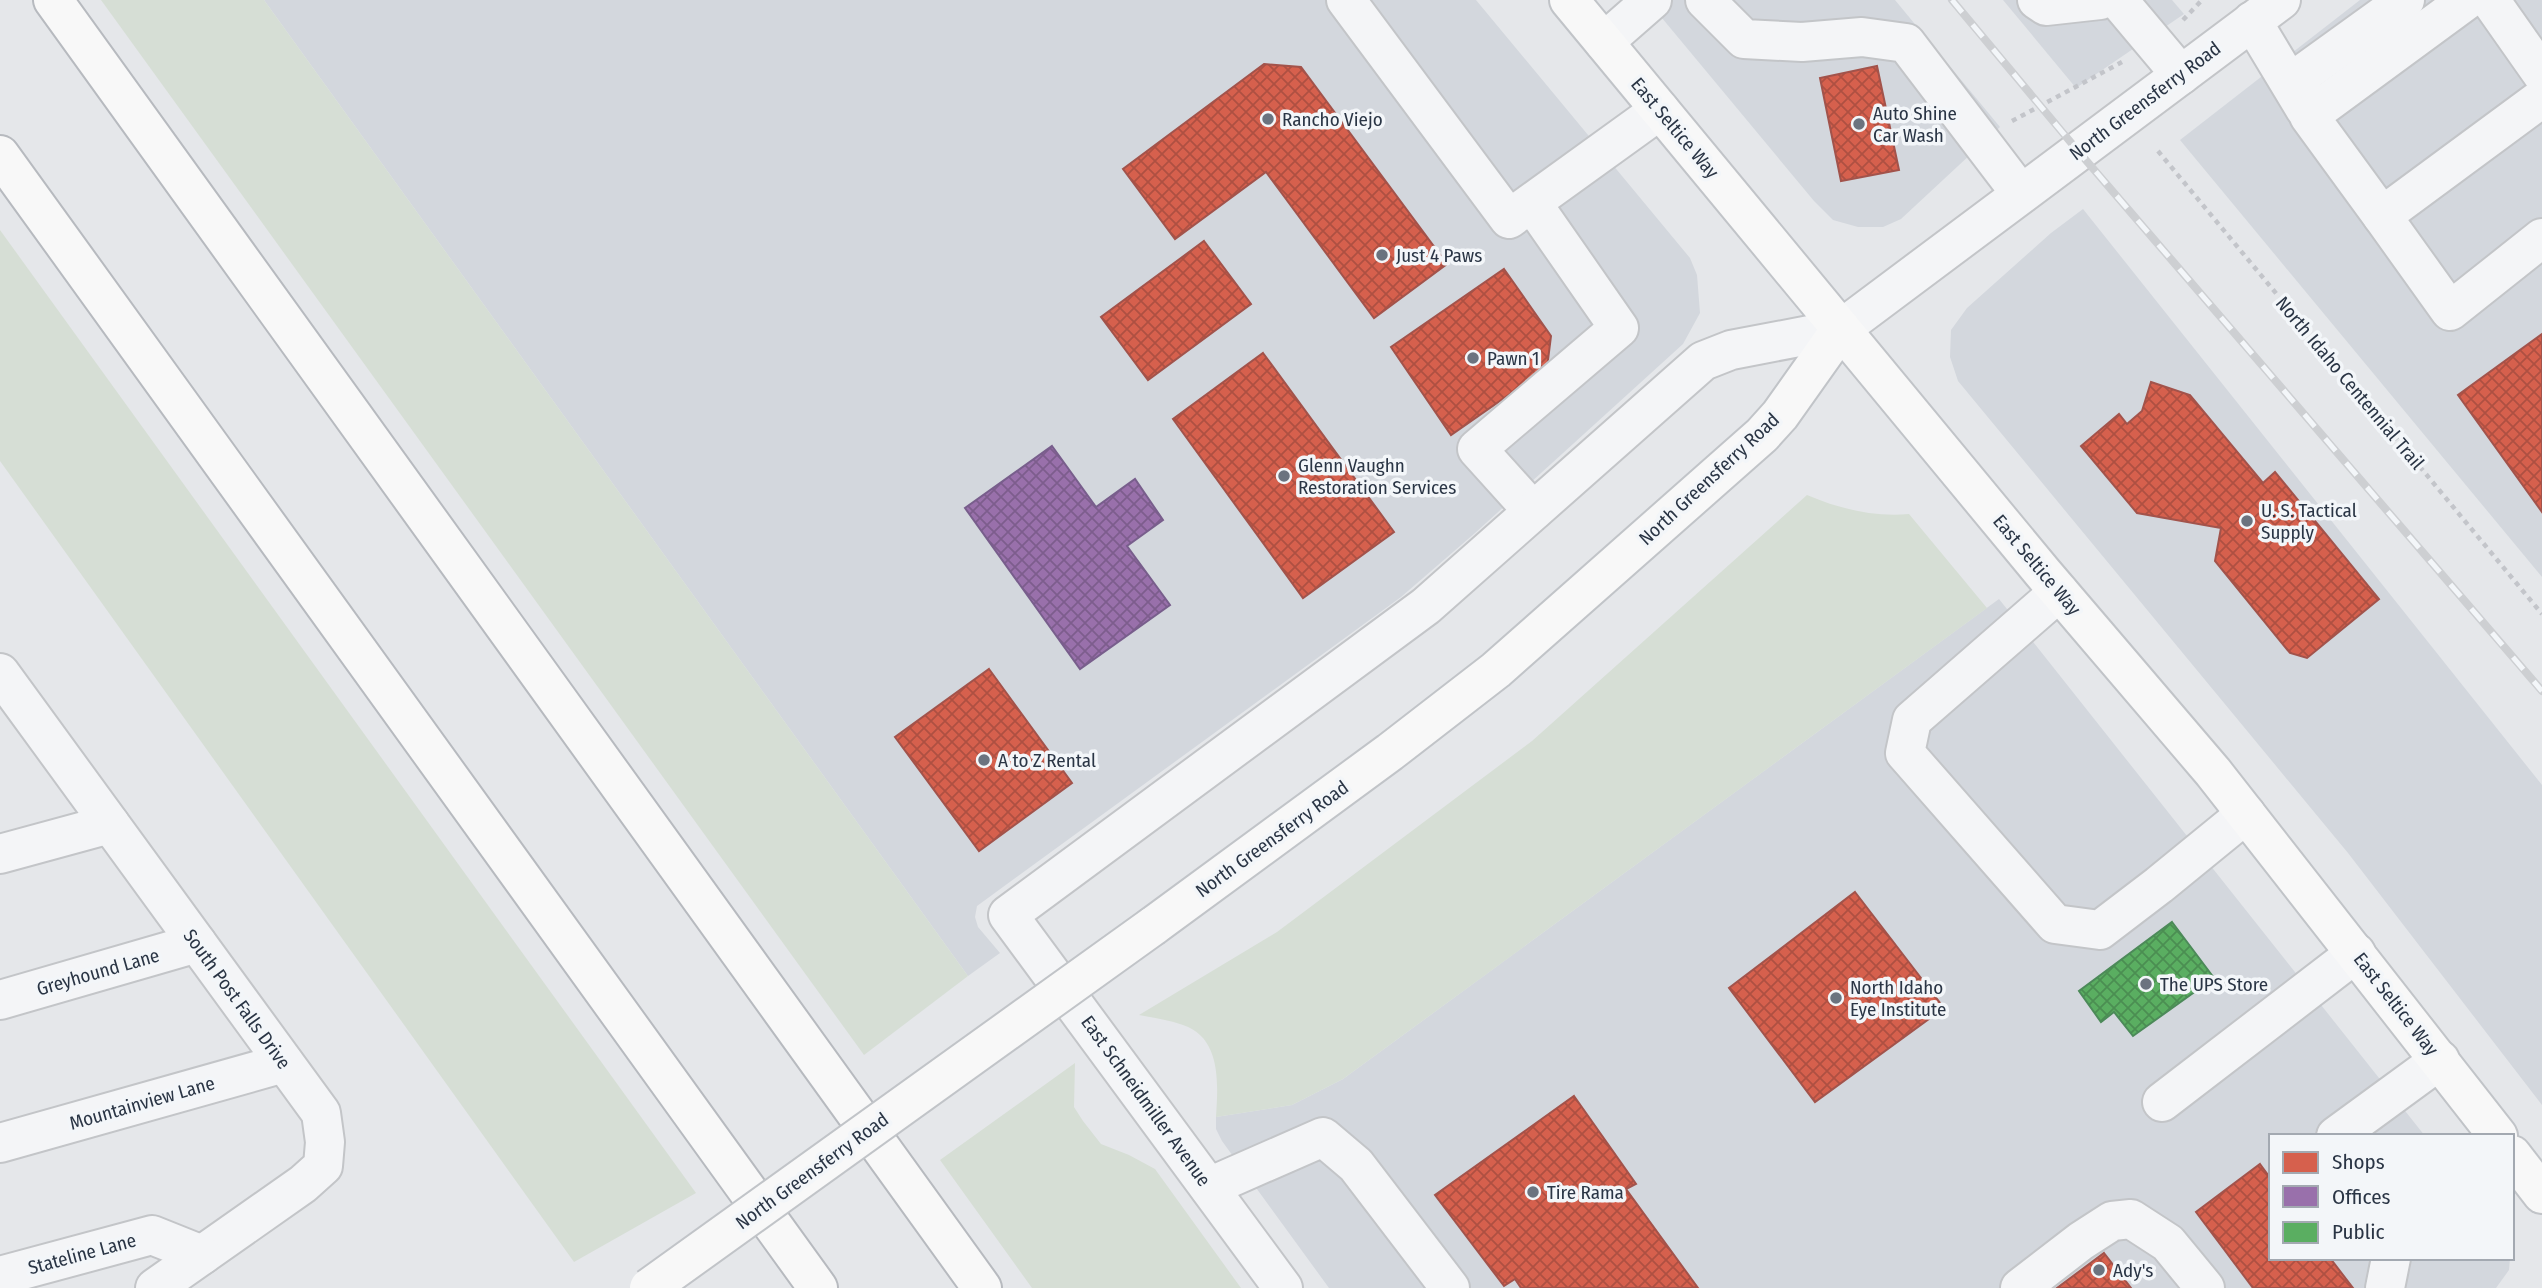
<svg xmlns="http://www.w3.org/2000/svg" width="2542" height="1288" viewBox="0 0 2542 1288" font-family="'Fira Sans Condensed',sans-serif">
<defs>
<pattern id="shops-cross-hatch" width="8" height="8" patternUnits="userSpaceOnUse" patternTransform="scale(1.75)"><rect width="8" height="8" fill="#d6604d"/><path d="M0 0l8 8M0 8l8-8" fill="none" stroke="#ae5042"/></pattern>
<pattern id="offices-cross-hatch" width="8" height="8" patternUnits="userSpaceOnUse" patternTransform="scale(1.75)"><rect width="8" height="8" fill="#9970ab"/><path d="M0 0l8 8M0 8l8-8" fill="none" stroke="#7d5d8d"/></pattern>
<pattern id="public-cross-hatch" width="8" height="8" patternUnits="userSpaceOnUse" patternTransform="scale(1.75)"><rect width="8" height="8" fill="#5aae61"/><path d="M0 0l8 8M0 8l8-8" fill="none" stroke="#4b8e52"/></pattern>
</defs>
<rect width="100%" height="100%" fill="#e5e7ea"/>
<g fill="#d3d7dd">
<polygon points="264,0 1476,0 1690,258 1697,275 1700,313 1683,344 1475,533 1401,597 977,906 975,917 978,927 1000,953 968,976"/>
<polygon points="1647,0 1895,0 2000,127 1901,219 1883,227 1858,227 1833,220 1814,201"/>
<polygon points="2003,0 2172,0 2184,14 2076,88"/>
<polygon points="2360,0 2542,0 2542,577 2180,140"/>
<polygon points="2083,209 2542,785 2542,1105 2348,853 1958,381 1950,357 1951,330 1967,308 2051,233"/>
<polygon points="1999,599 2425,1136 2271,1136 2271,1258 2510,1258 2509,1270 2496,1288 1329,1288 1222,1141 1216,1129 1216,1117 1292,1105 1343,1079"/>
</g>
<g fill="#d6ded5">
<polygon points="101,0 264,0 968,976 864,1055"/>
<polygon points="0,230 696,1193 574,1262 0,461"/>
<path d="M1807,495C1840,509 1873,517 1909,514L1987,608L1343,1079L1292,1105L1216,1117C1218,1085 1222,1038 1183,1025C1169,1020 1154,1018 1139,1015L1277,932L1532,741Z"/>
<polygon points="1075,1063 1074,1107 1083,1121 1101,1144 1129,1155 1155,1169 1241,1288 1032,1288 940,1160"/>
</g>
<g fill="url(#shops-cross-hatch)" stroke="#a2534b" stroke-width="2">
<polygon points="1264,64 1301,67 1447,264 1374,318 1266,172 1175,239 1123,169"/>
<polygon points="1877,66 1899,170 1841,181 1820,78"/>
<polygon points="1204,241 1251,304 1148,380 1101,317"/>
<polygon points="1504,269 1551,336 1547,368 1451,435 1391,347"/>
<polygon points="2542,334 2542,512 2458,395"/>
<polygon points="1263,353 1394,532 1303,598 1173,419"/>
<polygon points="2151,382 2190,395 2263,483 2275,472 2379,599 2307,658 2290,653 2215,561 2221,528 2137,513 2081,446 2119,414 2127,424 2142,411"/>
<polygon points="989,669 1072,783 979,851 895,737"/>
<polygon points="1855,892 1944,1008 1815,1102 1729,988"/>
<polygon points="1574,1096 1636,1184 1626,1189 1698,1288 1521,1288 1515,1279 1504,1286 1435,1195"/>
<polygon points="2260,1164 2271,1179 2271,1258 2330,1258 2353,1288 2253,1288 2196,1212"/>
<polygon points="2104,1253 2131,1288 2057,1288"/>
</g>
<polygon fill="url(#offices-cross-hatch)" stroke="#785e8c" stroke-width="2" points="1052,446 1096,507 1135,479 1163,520 1127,546 1170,605 1080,669 965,508"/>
<polygon fill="url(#public-cross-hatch)" stroke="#4c8a59" stroke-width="2" points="2172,922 2214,978 2133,1036 2114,1012 2101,1022 2079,991"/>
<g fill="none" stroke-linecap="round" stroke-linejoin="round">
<defs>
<g id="minor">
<polyline points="1346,0 1509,219 1660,110"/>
<polyline points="1705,0 1744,39 1802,42 1862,37 1906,43 2021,194"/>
<polyline points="2037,0 2046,6 2100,0"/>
<polyline points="2118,0 2181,75"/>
<polyline points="2490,0 2542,74"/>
<polyline points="2252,21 2305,109"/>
<polyline points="1604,42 1652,0"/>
<polyline points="2296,92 2304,73 2405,0"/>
<polyline points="2542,98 2382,216 2450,311 2542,238"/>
<polyline points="1532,203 1619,328 1477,449 1533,511"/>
<polyline points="2382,216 2309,116 2467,0"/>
<polyline points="2059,592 1912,720 1905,753 2055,924 2100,930 2159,885 2246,814"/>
<polyline points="0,673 321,1113 325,1142 323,1166 303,1184 155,1288"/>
<polyline points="0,854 110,824"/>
<polyline points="0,1000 197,943"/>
<polyline points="2162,1102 2356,953"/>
<polyline points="2336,1136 2440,1060"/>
<polyline points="0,1143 284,1063"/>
<polyline points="1209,1187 1323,1137 1356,1165 1450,1288"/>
<polyline points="0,1276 152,1235 202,1255"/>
<polyline points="1283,1288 1008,915 1426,606 1703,361 1731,350 1841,329 2281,0"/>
<polyline points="2020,1288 2081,1241 2112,1221 2131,1219 2168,1243 2205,1288"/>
<polyline points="2385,1288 2391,1258"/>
</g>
<g id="major">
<polyline points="1569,0 2043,573 2213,772 2498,1136"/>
<polyline points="1153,926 1390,752 1496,670 1762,435 1780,415 1841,329"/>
<polyline points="2512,1155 2542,1194"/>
</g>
<g id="highway">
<polyline points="53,0 982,1288"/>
<polyline points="0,155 818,1288"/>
</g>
</defs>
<use href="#minor" stroke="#c3c5c8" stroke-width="42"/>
<use href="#major" stroke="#c1c4c8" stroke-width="42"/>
<use href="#highway" stroke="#b7babf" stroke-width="42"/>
<g stroke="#c3c5ca" stroke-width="4.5" stroke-dasharray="5 5" stroke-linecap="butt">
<polyline points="2183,20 2202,0"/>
<polyline points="2012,121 2122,62"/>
<polyline points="2158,151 2542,614"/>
</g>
<use href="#minor" stroke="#f4f5f7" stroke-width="38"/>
<use href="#major" stroke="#f8f8f8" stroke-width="38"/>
<use href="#highway" stroke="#f8f8f8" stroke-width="38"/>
<defs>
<polyline id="rail" points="1952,0 2078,151 2542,691"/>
</defs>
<use href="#rail" stroke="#cdcfd2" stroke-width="8"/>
<use href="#rail" stroke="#f3f6f9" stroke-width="5" stroke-dasharray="16" stroke-linecap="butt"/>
<defs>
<polyline id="major-bridge" points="649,1288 1153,926"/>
</defs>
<use href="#major-bridge" stroke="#c1c4c8" stroke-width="42" stroke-linecap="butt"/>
<use href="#major-bridge" stroke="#f8f8f8" stroke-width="38"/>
</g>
<g fill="#6b737f" stroke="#f3f6f9" stroke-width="2.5">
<circle cx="1268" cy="119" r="7"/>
<circle cx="1859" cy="124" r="7"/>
<circle cx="1382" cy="255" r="7"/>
<circle cx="1473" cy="358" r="7"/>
<circle cx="1284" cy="476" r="7"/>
<circle cx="2247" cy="521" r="7"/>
<circle cx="984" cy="760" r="7"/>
<circle cx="2146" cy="984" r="7"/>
<circle cx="1836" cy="998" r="7"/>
<circle cx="1533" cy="1192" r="7"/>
<circle cx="2099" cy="1270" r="7"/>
</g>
<g text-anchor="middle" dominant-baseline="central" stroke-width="7" stroke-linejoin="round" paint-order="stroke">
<g font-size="19" fill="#2a3545" stroke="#f3f6f9">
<text transform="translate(2145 101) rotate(-37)">North Greensferry Road</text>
<text transform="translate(1675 128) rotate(50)">East Seltice Way</text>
<text transform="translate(2350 383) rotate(50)">North Idaho Centennial Trail</text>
<text transform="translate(1709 479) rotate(-43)">North Greensferry Road</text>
<text transform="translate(2037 565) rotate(50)">East Seltice Way</text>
<text transform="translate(1272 839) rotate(-36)">North Greensferry Road</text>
<text transform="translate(98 972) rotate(-16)">Greyhound Lane</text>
<text transform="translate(237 999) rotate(54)">South Post Falls Drive</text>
<text transform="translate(2396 1004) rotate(52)">East Seltice Way</text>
<text transform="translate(1146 1101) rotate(54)">East Schneidmiller Avenue</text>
<text transform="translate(142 1103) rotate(-16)">Mountainview Lane</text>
<text transform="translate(812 1171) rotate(-36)">North Greensferry Road</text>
<text transform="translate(82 1254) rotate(-15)">Stateline Lane</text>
</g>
<g font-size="19" fill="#2a3545" stroke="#f3f6f9" text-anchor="start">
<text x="1873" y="113">Auto Shine<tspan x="1873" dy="22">Car Wash</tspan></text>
<text x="1282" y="119">Rancho Viejo</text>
<text x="1396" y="255">Just 4 Paws</text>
<text x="1487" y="358">Pawn 1</text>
<text x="1298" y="465">Glenn Vaughn<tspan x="1298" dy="22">Restoration Services</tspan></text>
<text x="2261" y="510">U. S. Tactical<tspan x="2261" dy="22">Supply</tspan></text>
<text x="998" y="760">A to Z Rental</text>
<text x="2160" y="984">The UPS Store</text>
<text x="1850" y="987">North Idaho<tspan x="1850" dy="22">Eye Institute</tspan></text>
<text x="1547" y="1192">Tire Rama</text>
<text x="2113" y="1270">Ady's</text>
</g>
</g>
<rect x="2269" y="1134" width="245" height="126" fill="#f3f6f9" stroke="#a3a9b1" stroke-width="2"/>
<rect x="2283" y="1152" width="35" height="21" fill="#d6604d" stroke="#a3a9b1" stroke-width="2"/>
<text x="2332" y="1169" font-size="21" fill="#2a3545">Shops</text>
<rect x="2283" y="1186" width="35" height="21" fill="#9970ab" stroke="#a3a9b1" stroke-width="2"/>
<text x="2332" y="1204" font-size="21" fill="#2a3545">Offices</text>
<rect x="2283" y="1222" width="35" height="21" fill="#5aae61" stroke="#a3a9b1" stroke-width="2"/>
<text x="2332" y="1239" font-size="21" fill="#2a3545">Public</text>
</svg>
